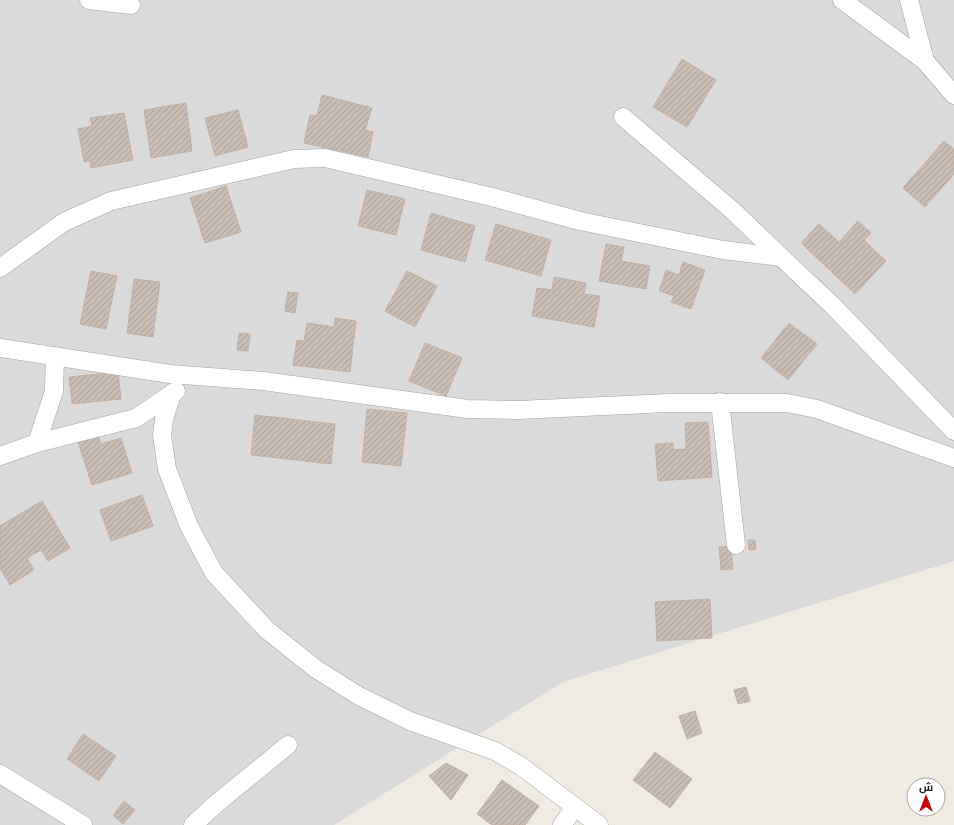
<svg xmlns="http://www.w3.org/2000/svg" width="954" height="825" viewBox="0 0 954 825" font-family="'Open Sans',Cairo,sans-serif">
<defs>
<pattern id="building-hatch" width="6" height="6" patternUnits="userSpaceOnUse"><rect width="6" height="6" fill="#c7bdb5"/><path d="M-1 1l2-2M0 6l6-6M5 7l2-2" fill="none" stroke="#aaa29b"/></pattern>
</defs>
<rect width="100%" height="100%" fill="#efebe2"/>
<polygon fill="#dbdada" points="0,0 954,0 954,561 563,682 334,825 0,825"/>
<g fill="url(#building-hatch)" stroke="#c2b1a3">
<polygon points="682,59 716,80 687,127 653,107"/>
<polygon points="322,95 372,108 365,130 373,132 368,157 304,143 310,115 317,116"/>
<polygon points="186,103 192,151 151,158 144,110"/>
<polygon points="238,110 248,147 215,156 205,118"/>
<polygon points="124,113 133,160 91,168 90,161 84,162 78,129 92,126 90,118"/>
<polygon points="944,141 954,149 954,174 925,207 903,188"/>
<polygon points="226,186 241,232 205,243 190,198"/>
<polygon points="367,190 405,199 396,235 358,226"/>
<polygon points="431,213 475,226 465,262 421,250"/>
<polygon points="858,221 871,233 864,240 886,261 855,294 801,243 819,224 839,242"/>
<polygon points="496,224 551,240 541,276 485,260"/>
<polygon points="606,244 624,247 621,261 650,266 646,289 599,281"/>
<polygon points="683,262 705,270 691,309 671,302 674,296 659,291 666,270 679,275"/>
<polygon points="91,271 117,276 106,329 80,324"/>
<polygon points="407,271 437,286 415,327 385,311"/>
<polygon points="554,277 586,283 584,294 600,296 594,327 532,316 537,288 552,290"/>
<polygon points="134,279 160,282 153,337 127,333"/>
<polygon points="288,292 298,293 295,313 285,311"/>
<polygon points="335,318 356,321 350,372 293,365 297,340 304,341 307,323 334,327"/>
<polygon points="789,323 817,344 788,380 761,358"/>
<polygon points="239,333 250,334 248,351 237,350"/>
<polygon points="425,343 462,358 446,396 409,381"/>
<polygon points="118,372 121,399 72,404 69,377"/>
<polygon points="367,409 407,413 401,466 362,462"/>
<polygon points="255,415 335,424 331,464 251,455"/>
<polygon points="708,422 712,477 658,481 655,444 673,443 673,450 686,449 685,423"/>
<polygon points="98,436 101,444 121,438 132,473 92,485 78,442"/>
<polygon points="142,495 153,526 111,541 100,510"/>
<polygon points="42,501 70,548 48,561 41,550 27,558 34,570 10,585 0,568 0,526"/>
<polygon points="748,540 755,540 756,549 749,550"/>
<polygon points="731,546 733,569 721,570 719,547"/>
<polygon points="710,599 712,638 657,641 655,602"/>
<polygon points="746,687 750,701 738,704 734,690"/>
<polygon points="695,711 702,733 687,739 679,716"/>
<polygon points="83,734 116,756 99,781 67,759"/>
<polygon points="655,752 692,779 670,808 633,780"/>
<polygon points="446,763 468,775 451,800 429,776"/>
<polygon points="502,780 539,806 525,825 492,825 477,814"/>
<polygon points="124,801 135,810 123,824 113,815"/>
</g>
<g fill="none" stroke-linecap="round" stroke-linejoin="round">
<defs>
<g id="minor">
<polyline points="89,0 131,5"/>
<polyline points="842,0 925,61 954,95"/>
<polyline points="909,0 925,61"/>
<polyline points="623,117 732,210 781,257"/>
<polyline points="0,268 64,222 111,201 294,159 325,158 492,197 580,221 723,250 781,257 832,305 954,431"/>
<polyline points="0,348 170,374 263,381 468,409 519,410 668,403 787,403 817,409 954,458"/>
<polyline points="172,393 164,419 162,435 167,469 189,526 214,573 267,630 316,669 359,696 410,721 495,751 521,766 599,825"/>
<polyline points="720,402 736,545"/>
<polyline points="37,443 54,391 55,356"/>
<polyline points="0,456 37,443 136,418 176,391"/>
<polyline points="0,774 83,825"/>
<polyline points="193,825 217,803 288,745"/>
<polyline points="562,825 575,807"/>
</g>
</defs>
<use href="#minor" stroke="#a4a4a4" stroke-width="19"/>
<use href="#minor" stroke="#fff" stroke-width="18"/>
</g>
<g transform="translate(926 797)"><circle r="19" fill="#ffffff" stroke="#a5a5a5"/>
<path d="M0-3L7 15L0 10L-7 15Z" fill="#ca0300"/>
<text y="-6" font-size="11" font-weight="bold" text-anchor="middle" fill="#1d1d1d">ش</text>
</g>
</svg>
